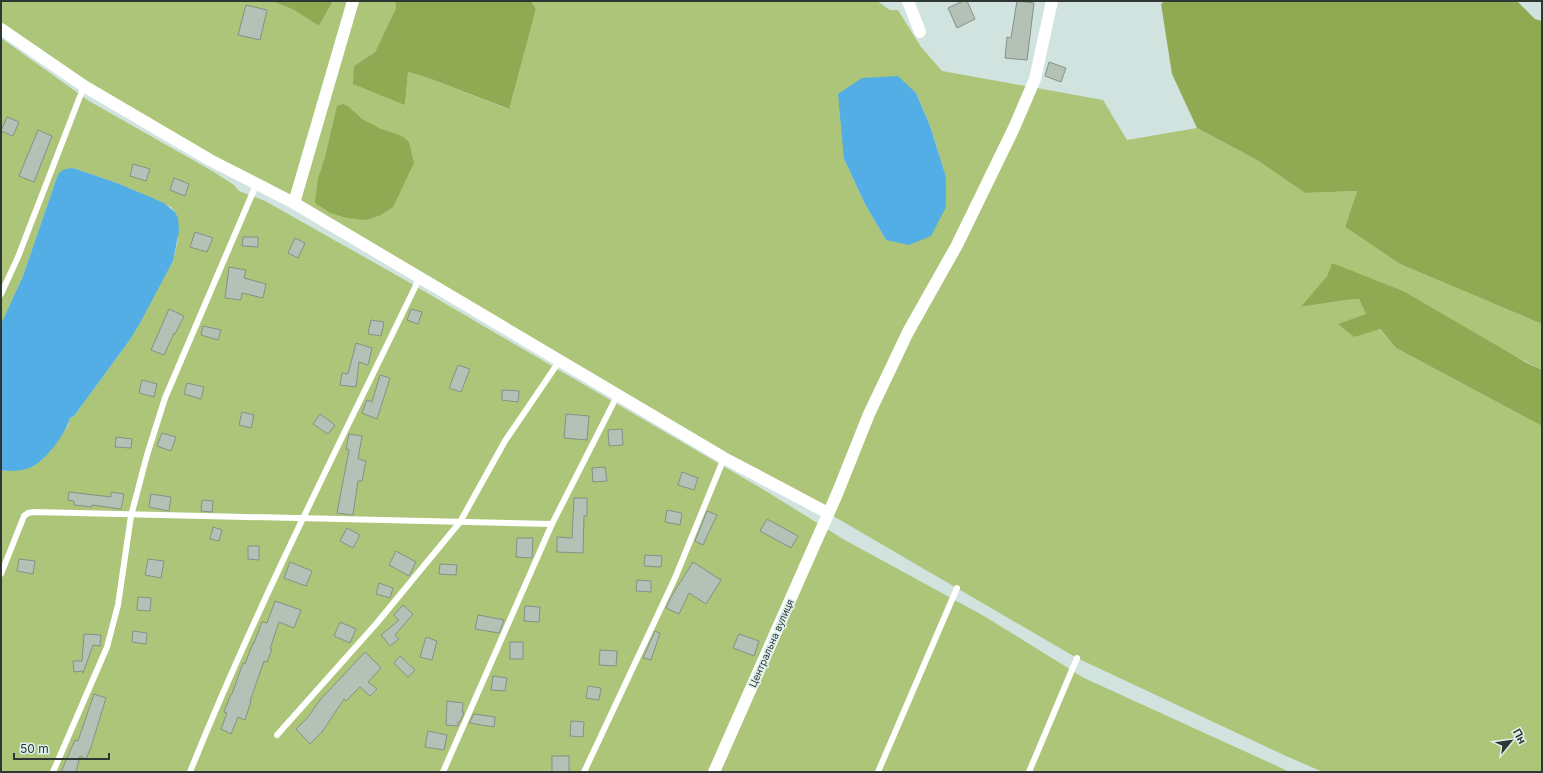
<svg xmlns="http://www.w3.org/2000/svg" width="1543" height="773" viewBox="0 0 1543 773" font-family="Inter,sans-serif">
<rect width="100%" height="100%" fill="#d0e3df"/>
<g fill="#acc578" fill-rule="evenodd">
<path d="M1,1H272L294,10L319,26L333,1H395L396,8L375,52L354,66L405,105L408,72L431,79L508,109L536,9L531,1H877L890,10H898L921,47L942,71L1103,100L1127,140L1197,128L1257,160L1305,193L1357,191L1345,227L1400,264L1542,324V370L1332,263L1327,276L1302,307L1346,300L1359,299L1366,314L1396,348L1542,426V772H1323L1286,756L1077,658L828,513L256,185L1,29ZM916,93L930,126L946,177V207L886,240L865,204L844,159Z"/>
<polygon points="1,38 89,101 214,172 234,185 239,191 265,201 405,280 769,493 843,539 984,616 1084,678 1290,772 1,772 1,470 10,471 44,458 68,426 70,418 74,416 129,341 173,261 178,240 178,223 175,212 171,207 117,183 73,168 57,177 23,276 1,324"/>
</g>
<g fill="#90aa54">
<polygon points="272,1 333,1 319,26 294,10"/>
<polygon points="395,1 531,1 536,9 509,109 431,79 408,72 405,105 353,84 354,66 375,52 396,8"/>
<polygon points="1165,1 1517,1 1535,19 1542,21 1542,324 1400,264 1345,227 1357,191 1305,193 1257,160 1197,128 1172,74 1161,4"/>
<polygon points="343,104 348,106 362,119 381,129 402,136 409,142 414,163 393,207 381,215 366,220 347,218 330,213 315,203 318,179 325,157 337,106"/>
<polygon points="1332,263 1403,291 1527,363 1542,370 1542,426 1396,348 1380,329 1354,337 1338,324 1366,314 1359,299 1346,300 1301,307 1327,276"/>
</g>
<g fill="#52aee4">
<polygon points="898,76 916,93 930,126 946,177 946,207 931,236 909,245 886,240 865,204 844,159 838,94 862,78"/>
<path d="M73,168L117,183L164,203L175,212L178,218L179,231L173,261L140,323L129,341L74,416L70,418C66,433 48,457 35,465C25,471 12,472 1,470V324L23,276L57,177C61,169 65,169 73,168Z"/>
</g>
<g fill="#b4c1b6" stroke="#849187">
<polygon points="963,1 967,1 975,19 957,28 948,8"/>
<polygon points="1017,1 1034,3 1027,60 1005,58 1007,37 1011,38"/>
<polygon points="246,5 267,10 260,40 238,35"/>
<polygon points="1049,62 1066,68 1061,82 1045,76"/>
<polygon points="7,117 19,122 13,136 1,131"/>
<polygon points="38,130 52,136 34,182 19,176"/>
<polygon points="133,164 150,169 146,181 130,176"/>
<polygon points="174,178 189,184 185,196 170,190"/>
<polygon points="195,232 213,238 207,252 190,247"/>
<polygon points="243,237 258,237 258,247 242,246"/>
<polygon points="295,238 305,243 298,258 288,253"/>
<polygon points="229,267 246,270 244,278 266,284 263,298 242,293 241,300 225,298"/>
<polygon points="169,309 184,316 175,334 174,333 164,355 151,350"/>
<polygon points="411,309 422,312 418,324 407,320"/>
<polygon points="371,320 384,322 381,336 368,334"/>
<polygon points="203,326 221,330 218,340 201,335"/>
<polygon points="356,343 372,348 368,365 359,362 356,387 340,385 342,373 348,374"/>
<polygon points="458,365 470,369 461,392 449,388"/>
<polygon points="380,375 390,378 377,419 362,413 367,400 372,402"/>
<polygon points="142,380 157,384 154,397 139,393"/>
<polygon points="187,383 204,387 201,399 184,394"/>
<polygon points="502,390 519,391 518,402 502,400"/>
<polygon points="242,412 254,415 251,428 239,425"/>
<polygon points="320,414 335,425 328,434 313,424"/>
<polygon points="566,414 589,416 587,440 564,438"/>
<polygon points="622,429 623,445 609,446 608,430"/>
<polygon points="162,433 176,437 171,451 157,446"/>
<polygon points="349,434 362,436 358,459 366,461 362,481 358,481 353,515 337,513 349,450 346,449"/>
<polygon points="116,437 132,439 131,448 115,447"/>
<polygon points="605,467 607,481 593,482 592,468"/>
<polygon points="682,472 698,478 694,490 678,485"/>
<polygon points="69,492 111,497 111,492 124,494 121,509 92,505 92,507 74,505 74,501 68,500"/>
<polygon points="151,494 171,497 169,511 149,507"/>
<polygon points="574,498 587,498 587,516 584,516 583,553 557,552 557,537 572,538"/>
<polygon points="202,500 213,501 212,512 201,511"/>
<polygon points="667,510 682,513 680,525 665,522"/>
<polygon points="707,511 717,515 703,545 695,541"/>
<polygon points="767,519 798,536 791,548 760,531"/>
<polygon points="213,527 222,530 219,541 210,539"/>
<polygon points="347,528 360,535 353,548 340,541"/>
<polygon points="517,538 533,538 532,558 516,557"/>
<polygon points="248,546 259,546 259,560 248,559"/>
<polygon points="396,551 416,562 409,576 389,565"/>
<polygon points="645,555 662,556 661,567 644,566"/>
<polygon points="19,559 35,561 33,574 17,571"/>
<polygon points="148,559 164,561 161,578 145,575"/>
<polygon points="290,562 312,571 306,586 284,578"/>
<polygon points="693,562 721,580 706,604 689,593 679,614 666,608 671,597"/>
<polygon points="440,564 457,565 456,575 439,574"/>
<polygon points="637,580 651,581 651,592 636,591"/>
<polygon points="379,583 393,588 390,598 376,594"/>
<polygon points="138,597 151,598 150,611 137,610"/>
<polygon points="275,601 301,610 294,628 279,622 270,649 272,649 267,662 264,661 250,701 251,701 245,720 238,717 231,734 221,729 227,713 224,712 231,694 232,694 243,663 245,664 253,643 254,643 262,622 267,623"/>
<polygon points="403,605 413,614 395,635 399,639 390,646 381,635 399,620 394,615"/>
<polygon points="525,606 540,607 539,622 524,621"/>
<polygon points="478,615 504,620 499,633 475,629"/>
<polygon points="340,622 356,629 350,643 334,636"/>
<polygon points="133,631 147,633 146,644 132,642"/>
<polygon points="655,631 660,633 651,660 643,658"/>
<polygon points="84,634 101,635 100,646 93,645 83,673 82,671 74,672 73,661 82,661"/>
<polygon points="739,634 759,641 754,656 733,648"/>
<polygon points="426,637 437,641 432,660 420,657"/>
<rect x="510" y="642" width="13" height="17"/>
<polygon points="600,650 617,651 616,666 599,665"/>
<polygon points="365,652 381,668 368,682 377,689 370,696 360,687 346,701 344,699 322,732 310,744 296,729 308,717 320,700"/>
<polygon points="400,656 415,670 408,677 394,663"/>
<polygon points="493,676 507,678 505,691 491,690"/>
<polygon points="588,686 601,688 599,700 586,698"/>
<polygon points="94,694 106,698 91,747 86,759 80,756 76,772 61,772 75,740 78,741"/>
<polygon points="447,701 463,703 462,712 464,712 460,722 458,722 458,726 446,725"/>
<polygon points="474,714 495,717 494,727 469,723"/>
<polygon points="571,721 584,722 583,737 570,736"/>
<polygon points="428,731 447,735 444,750 425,747"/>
<rect x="552" y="756" width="17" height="16"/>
</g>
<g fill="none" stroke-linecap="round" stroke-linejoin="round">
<g stroke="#fff" stroke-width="6">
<polyline points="1,294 18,257 84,86"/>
<polyline points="1,574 24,516 28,513 34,512 552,524"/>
<polyline points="277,735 376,624 460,522 505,441 560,360"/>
<polyline points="53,772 107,647 118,605 131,516 147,455 165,398 256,185"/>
<path d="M190,772C258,603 341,441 420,277"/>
<polyline points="443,772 552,524 618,394"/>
<polyline points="584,772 675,578 724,458"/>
<polyline points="878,772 957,588"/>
<polyline points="1029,772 1077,658"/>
</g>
<g stroke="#fff" stroke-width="12">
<polyline points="908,1 920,32"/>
<polyline points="1,29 84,86 210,160 294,203 724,458 828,513"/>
<polyline points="294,203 353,1"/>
<polyline points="714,772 837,494 869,414 908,332 957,245 1014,128 1035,79 1052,1"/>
</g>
</g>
<g text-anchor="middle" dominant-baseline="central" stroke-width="3.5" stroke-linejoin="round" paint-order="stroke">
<g font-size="10" fill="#2f3735" stroke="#ddf0ec">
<text transform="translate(771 643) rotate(-66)">Центральна вулиця</text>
</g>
</g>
<rect width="1543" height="773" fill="none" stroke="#2f3735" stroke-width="4"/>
<g transform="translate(1511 741) rotate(61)" stroke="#ddf0ec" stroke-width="3" paint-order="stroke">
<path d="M0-3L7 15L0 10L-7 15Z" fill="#2f3735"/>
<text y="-6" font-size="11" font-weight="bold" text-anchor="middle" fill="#2f3735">Пн</text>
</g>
<path d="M14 753v6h95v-6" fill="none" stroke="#2f3735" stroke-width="2"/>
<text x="20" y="753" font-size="12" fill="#2f3735" stroke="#ddf0ec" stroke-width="3" paint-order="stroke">50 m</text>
</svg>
